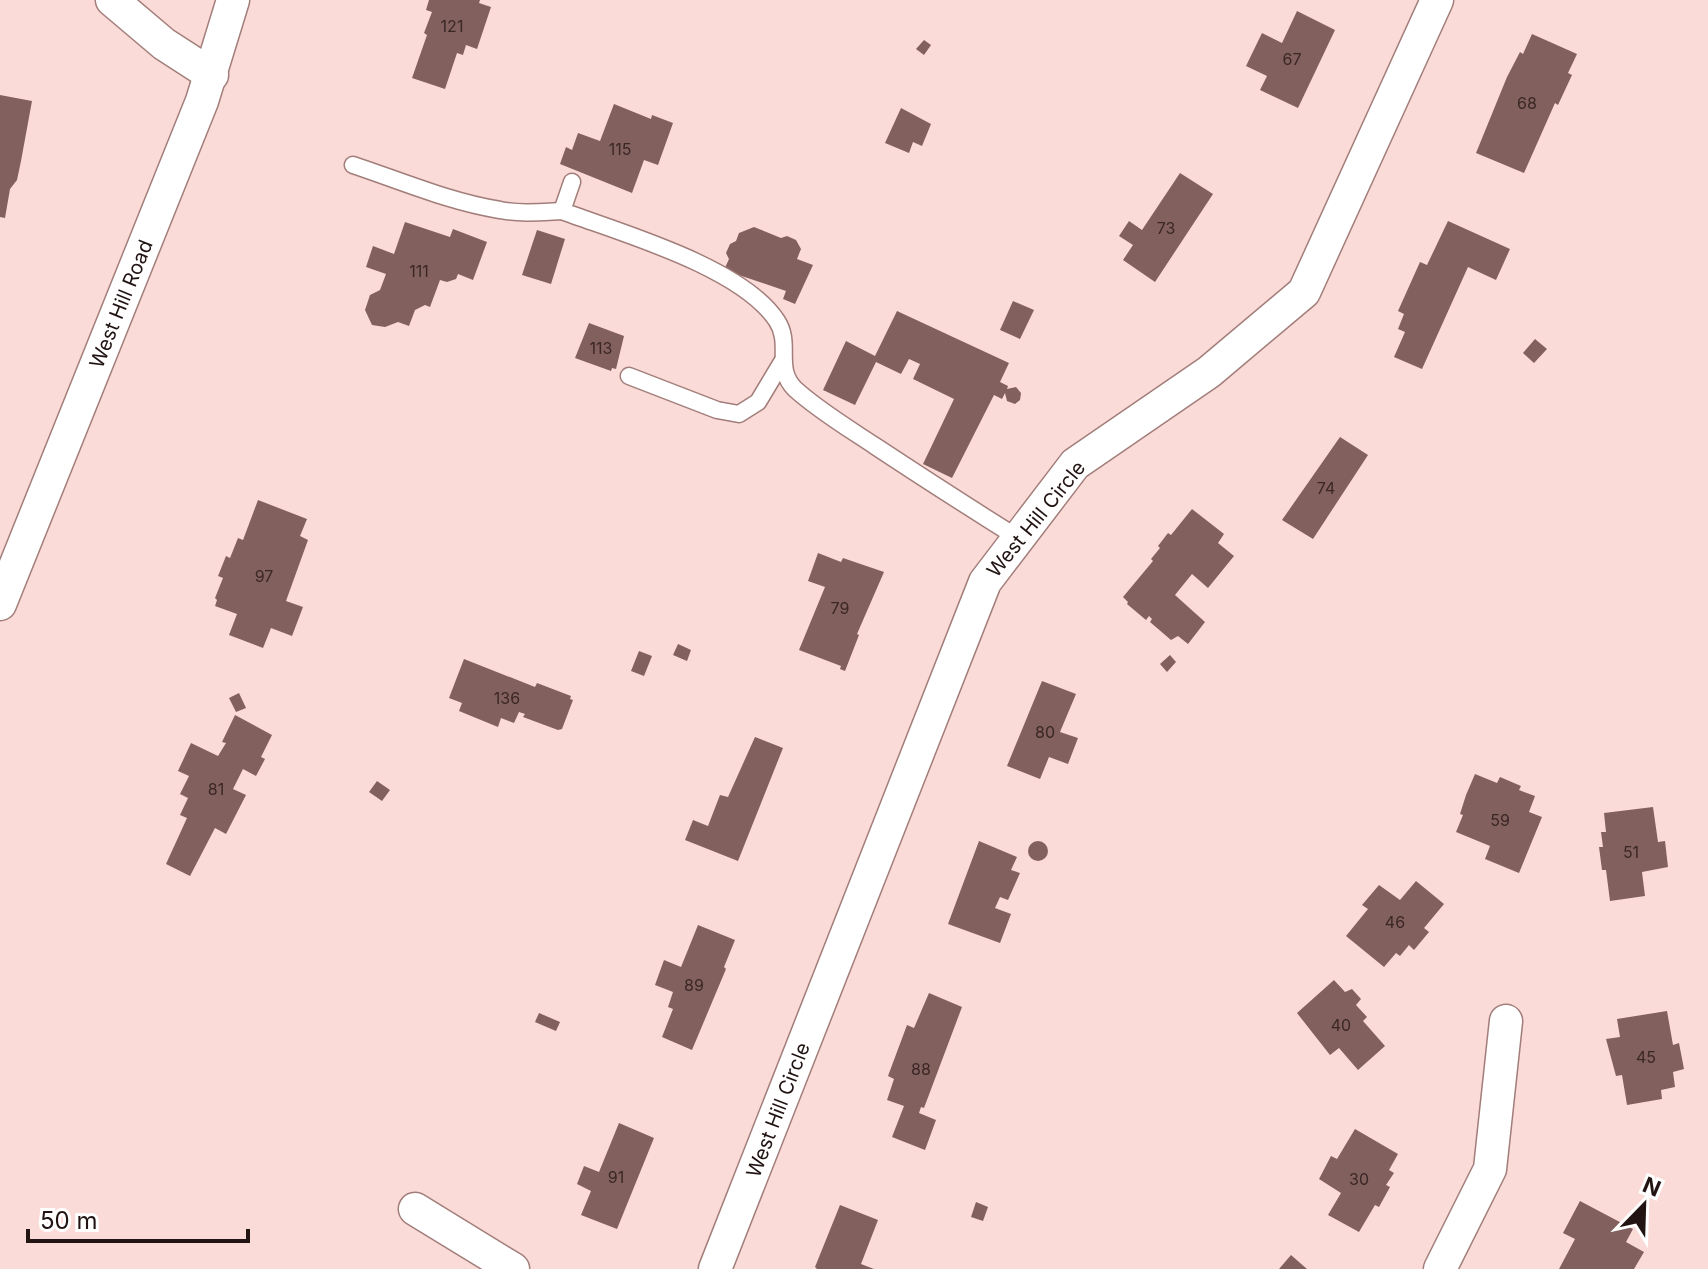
<svg xmlns="http://www.w3.org/2000/svg" width="1708" height="1269" viewBox="0 0 1708 1269" font-family="Inter,sans-serif">
<rect width="100%" height="100%" fill="#fbdbd7"/>
<g fill="#82605d">
<polygon points="429,0 480,0 479,3 491,7 477,49 466,45 463,55 457,53 445,89 412,78 427,35 424,33 432,12 426,10"/>
<polygon points="1297,11 1335,30 1298,108 1260,90 1267,76 1246,66 1262,33 1282,43"/>
<polygon points="1532,34 1577,54 1568,73 1572,75 1558,105 1555,103 1524,173 1476,153 1507,77 1520,52 1523,54"/>
<polygon points="924,40 931,45 924,55 916,49"/>
<polygon points="0,95 32,101 21,161 17,180 10,189 5,218 0,217"/>
<polygon points="614,104 651,119 652,115 673,123 658,165 644,160 632,193 560,164 566,147 572,150 578,133 600,141"/>
<polygon points="901,108 931,124 922,146 913,142 909,153 885,143"/>
<polygon points="1180,173 1213,194 1155,282 1123,260 1133,245 1119,236 1129,221 1142,230"/>
<polygon points="1448,221 1510,249 1496,280 1468,267 1422,369 1394,357 1405,332 1398,329 1404,314 1398,311 1420,262 1427,265"/>
<polygon points="405,222 450,237 453,229 487,242 473,280 458,274 456,279 447,282 440,280 430,307 425,305 415,310 409,326 398,322 385,327 372,325 365,310 370,295 380,290 386,274 366,267 373,246 394,254"/>
<polygon points="754,227 781,238 787,236 796,240 801,249 797,259 813,265 795,304 783,299 786,291 724,270 729,259 726,253 730,244 736,241 739,233"/>
<polygon points="537,230 565,239 551,284 522,275"/>
<polygon points="1013,301 1034,310 1020,339 1000,330"/>
<polygon points="897,311 1009,363 1000,382 1008,386 1007,389 1016,387 1021,393 1020,400 1015,404 1007,401 1005,393 1002,399 994,395 952,478 923,464 954,399 913,379 920,364 909,359 901,374 876,362 855,405 823,390 846,341 875,356"/>
<polygon points="589,323 624,336 616,369 612,368 611,371 575,358"/>
<polygon points="1535,339 1547,349 1534,363 1523,353"/>
<polygon points="1340,437 1368,455 1313,539 1282,520"/>
<polygon points="258,500 307,519 300,536 308,540 286,601 303,607 292,636 271,628 263,648 229,635 237,614 215,606 217,600 215,598 223,578 218,576 226,556 230,558 238,538 243,540"/>
<polygon points="1192,509 1224,534 1218,543 1234,556 1208,588 1192,574 1175,595 1205,622 1188,644 1178,636 1171,640 1150,622 1152,619 1149,616 1146,620 1127,604 1128,602 1123,597 1153,561 1151,559 1160,548 1158,546 1168,533 1171,535"/>
<polygon points="818,553 841,562 843,558 884,572 857,634 859,635 845,671 840,669 841,666 799,650 825,587 808,581"/>
<polygon points="678,644 691,650 687,661 673,655"/>
<polygon points="639,651 652,656 644,676 631,671"/>
<polygon points="1170,655 1176,662 1167,672 1160,664"/>
<polygon points="464,659 535,687 537,683 571,696 570,699 573,700 562,729 558,730 523,717 525,714 519,712 514,723 501,718 498,727 459,711 462,703 449,698"/>
<polygon points="1042,681 1076,694 1060,732 1078,738 1068,764 1049,757 1040,779 1007,766"/>
<polygon points="239,693 246,708 236,712 229,698"/>
<polygon points="235,715 272,735 261,757 265,759 256,776 243,769 233,789 246,795 226,834 215,828 190,876 166,864 187,818 180,815 188,798 180,794 189,776 178,771 191,743 218,756 226,743 222,742"/>
<polygon points="755,737 783,748 738,861 685,840 693,820 708,826 720,795 728,797"/>
<polygon points="1475,774 1497,783 1500,777 1521,786 1519,790 1535,796 1529,812 1542,817 1519,873 1485,859 1490,846 1456,832 1463,815 1460,814 1466,795"/>
<polygon points="377,781 390,790 382,801 369,792"/>
<polygon points="1653,807 1658,842 1665,841 1668,867 1642,872 1645,896 1610,901 1606,870 1602,870 1599,847 1603,847 1601,832 1606,832 1604,813"/>
<polygon points="979,841 1017,857 1011,870 1020,873 1008,900 1000,897 995,908 1011,914 1000,943 948,924"/>
<circle cx="1038" cy="851" r="10"/>
<polygon points="1416,881 1444,904 1424,928 1429,932 1414,950 1409,945 1400,956 1396,953 1384,967 1346,936 1368,909 1362,905 1379,885 1400,900"/>
<polygon points="698,925 735,940 724,967 726,969 692,1050 662,1037 673,1009 668,1007 673,992 655,985 664,960 681,967"/>
<polygon points="1334,980 1345,992 1352,989 1361,999 1356,1005 1367,1017 1363,1021 1385,1046 1358,1070 1339,1048 1330,1055 1297,1013"/>
<polygon points="929,993 962,1007 924,1108 921,1107 919,1113 936,1120 925,1150 892,1137 904,1106 887,1100 894,1079 888,1076 907,1025 914,1028"/>
<polygon points="1667,1011 1673,1045 1679,1043 1684,1069 1673,1072 1675,1087 1661,1090 1662,1099 1627,1105 1622,1075 1616,1076 1606,1039 1620,1037 1617,1019"/>
<polygon points="539,1013 560,1022 556,1031 535,1022"/>
<polygon points="619,1123 654,1138 617,1229 581,1215 591,1191 577,1184 584,1166 599,1172"/>
<polygon points="1355,1129 1398,1154 1389,1170 1394,1173 1386,1185 1390,1187 1379,1207 1375,1205 1359,1232 1328,1215 1341,1193 1319,1179 1331,1156 1337,1159"/>
<polygon points="1580,1201 1633,1229 1626,1242 1644,1252 1634,1269 1559,1269 1575,1239 1563,1233"/>
<polygon points="976,1202 988,1207 983,1221 971,1217"/>
<polygon points="840,1205 878,1220 861,1264 874,1269 817,1269 815,1267"/>
<polygon points="1291,1255 1307,1269 1279,1269"/>
</g>
<g fill="none" stroke-linecap="round" stroke-linejoin="round">
<defs>
<g id="service">
<path d="M353,165C401,181 450,202 500,210C521,214 541,212 562,211"/>
<path d="M572,182L562,211C621,233 742,267 777,321C792,344 774,368 795,389C818,410 848,428 875,446C922,477 970,508 1018,538"/>
<polyline points="629,376 717,410 739,414 758,402 782,362"/>
</g>
<g id="minor">
<polyline points="112,0 164,44 212,75"/>
<polyline points="0,604 202,101 233,0"/>
<polyline points="415,1209 513,1269"/>
<polyline points="715,1269 985,582 1075,464 1209,372 1304,292 1437,0"/>
<polyline points="1440,1269 1490,1169 1506,1021"/>
</g>
</defs>
<use href="#service" stroke="#a27e7b" stroke-width="19"/>
<use href="#minor" stroke="#a27e7b" stroke-width="35"/>
<use href="#service" stroke="#fff" stroke-width="16"/>
<use href="#minor" stroke="#fff" stroke-width="32"/>
</g>
<g text-anchor="middle" dominant-baseline="central" stroke-width="6" stroke-linejoin="round" paint-order="stroke">
<g font-size="16" fill="#3a2726">
<text x="452" y="26">121</text>
<text x="1292" y="59">67</text>
<text x="1527" y="103">68</text>
<text x="620" y="149">115</text>
<text x="1166" y="228">73</text>
<text x="419" y="271">111</text>
<text x="601" y="348">113</text>
<text x="1326" y="488">74</text>
<text x="264" y="576">97</text>
<text x="840" y="608">79</text>
<text x="507" y="698">136</text>
<text x="1045" y="732">80</text>
<text x="216" y="789">81</text>
<text x="1500" y="820">59</text>
<text x="1631" y="852">51</text>
<text x="1395" y="922">46</text>
<text x="694" y="985">89</text>
<text x="1341" y="1025">40</text>
<text x="1646" y="1057">45</text>
<text x="921" y="1069">88</text>
<text x="616" y="1177">91</text>
<text x="1359" y="1179">30</text>
</g>
<g font-size="20" fill="#221413" stroke="#fff">
<text transform="translate(121 304) rotate(-68)">West Hill Road</text>
<text transform="translate(1036 519) rotate(-51)">West Hill Circle</text>
<text transform="translate(778 1110) rotate(-69)">West Hill Circle</text>
</g>
</g>
<g transform="translate(1644 1205) rotate(23)" stroke="#ffffff" stroke-width="6" paint-order="stroke">
<path d="M0-6L14 30L0 20L-14 30Z" fill="#221413"/>
<text y="-12" font-size="22" font-weight="bold" text-anchor="middle" fill="#221413">N</text>
</g>
<path d="M28 1229v12h220v-12" fill="none" stroke="#221413" stroke-width="4"/>
<text x="40" y="1229" font-size="24" fill="#221413" stroke="#ffffff" stroke-width="6" paint-order="stroke">50 m</text>
</svg>
